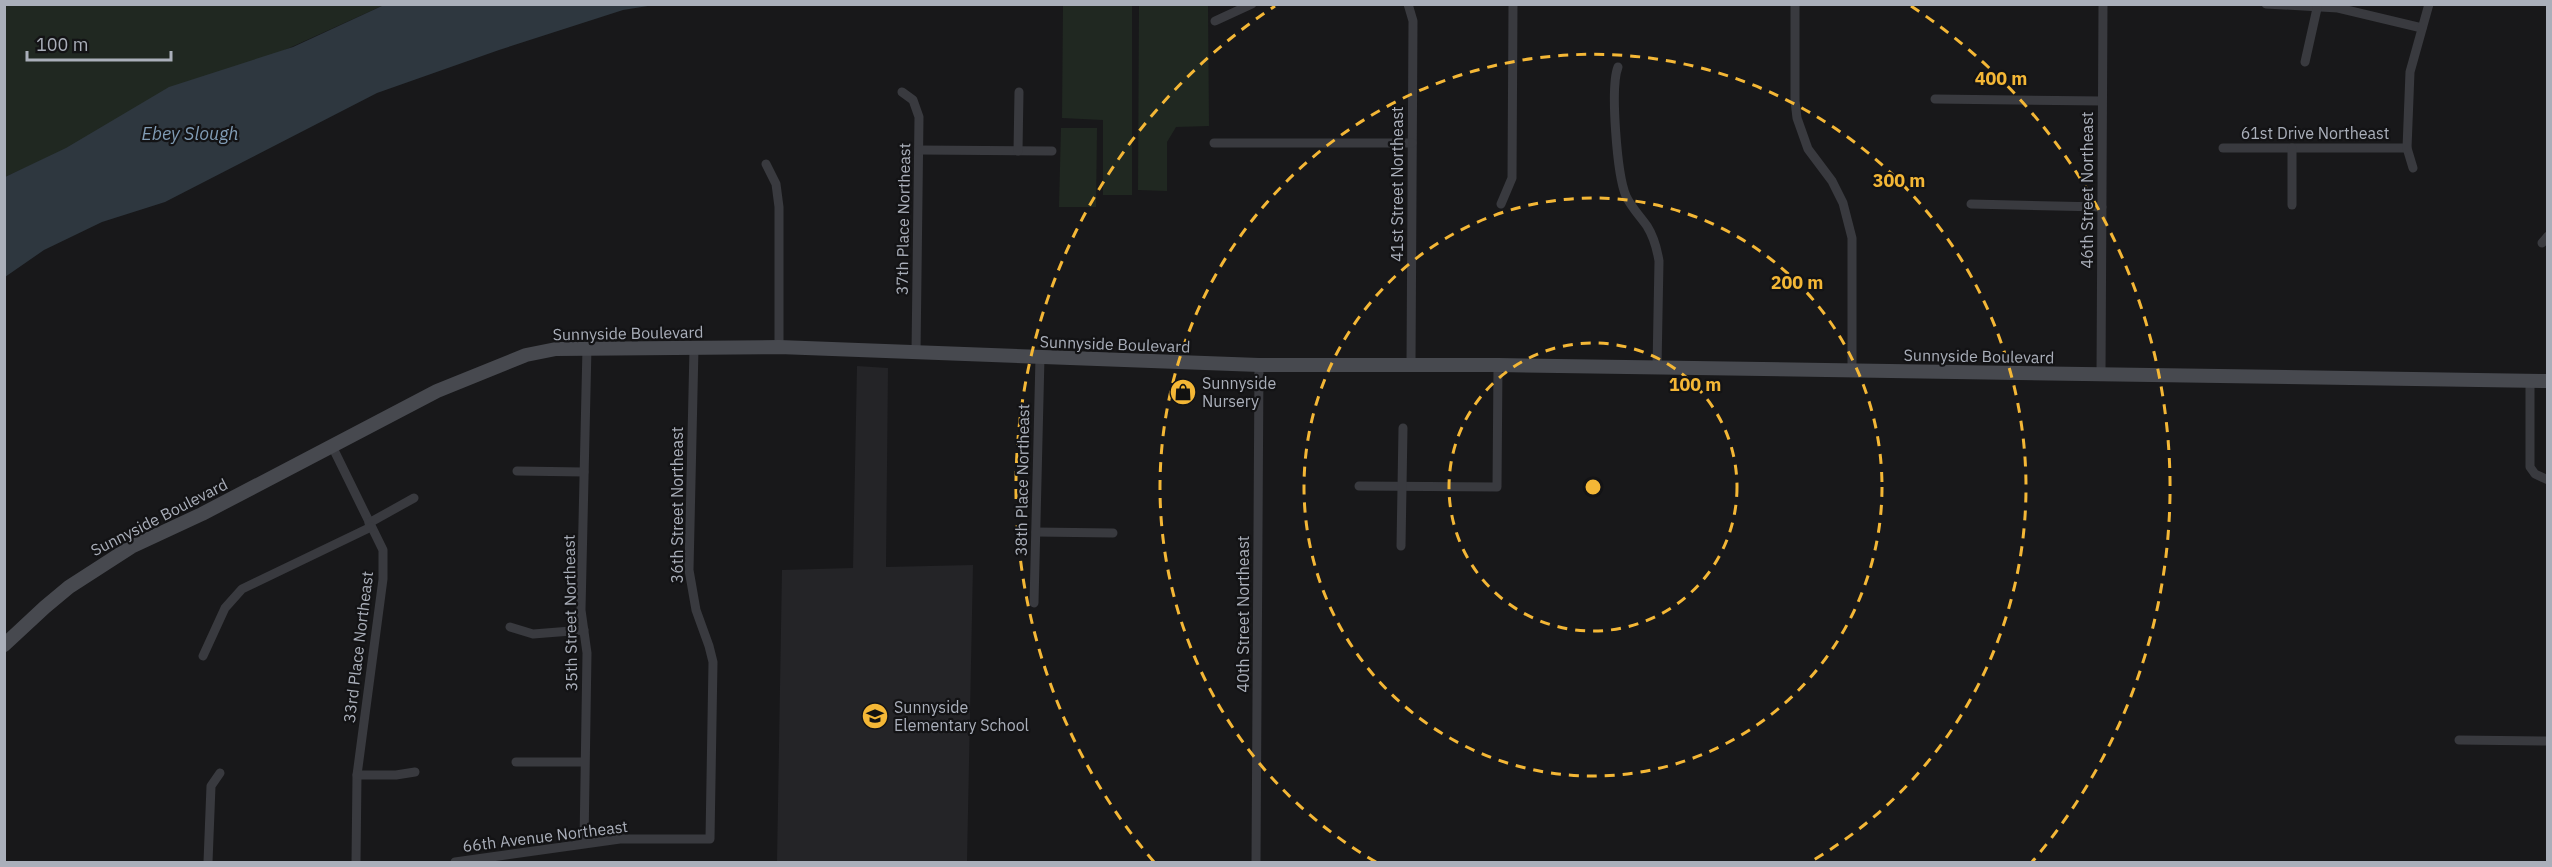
<svg xmlns="http://www.w3.org/2000/svg" width="2552" height="867" viewBox="0 0 2552 867" font-family="'IBM Plex Sans',sans-serif">
<rect width="100%" height="100%" fill="#18181a"/>
<polygon fill="#242427" points="857,366 888,368 886,567 973,565 967,862 777,862 782,570 853,568"/>
<g fill="#202821">
<polygon points="4,5 384,5 5,177"/>
<polygon points="1063,5 1132,5 1132,195 1103,195 1103,120 1062,118"/>
<polygon points="1139,5 1208,5 1209,126 1176,127 1167,142 1167,191 1138,190"/>
<polygon points="1061,128 1097,128 1096,207 1059,207"/>
</g>
<polygon fill="#2e373f" points="384,5 654,5 623,10 499,50 377,93 165,202 102,222 44,250 5,277 5,177 66,148 169,87 293,47"/>
<g fill="none" stroke-linecap="round" stroke-linejoin="round">
<g stroke="#393a3f" stroke-width="9">
<polyline points="1408,4 1413,21 1411,365"/>
<polyline points="1795,4 1795,101 1797,118 1808,149 1832,181 1843,203 1852,238 1852,369"/>
<polyline points="2266,4 2338,8 2422,28"/>
<polyline points="1215,21 1252,4"/>
<polyline points="2305,62 2318,4"/>
<path d="M1618,67C1610,87 1617,175 1626,196C1631,207 1640,216 1647,226C1654,237 1657,249 1659,261L1657,367"/>
<polyline points="902,92 913,100 919,117 916,353"/>
<polyline points="1935,99 2102,101"/>
<polyline points="1214,143 1412,143"/>
<polyline points="2223,148 2407,148"/>
<polyline points="2292,148 2292,205"/>
<polyline points="919,150 1052,151"/>
<polyline points="1018,151 1019,92"/>
<polyline points="766,164 776,184 779,207 779,347"/>
<polyline points="2413,168 2407,148 2410,72 2429,4"/>
<polyline points="1501,204 1512,178 1513,4"/>
<polyline points="1971,204 2102,207"/>
<polyline points="2542,243 2548,236"/>
<polyline points="2101,375 2103,4"/>
<polyline points="2530,380 2530,467 2535,474 2548,480"/>
<polyline points="332,446 383,550 383,579 357,775 356,862"/>
<polyline points="517,471 584,472"/>
<polyline points="1359,486 1497,487 1498,365"/>
<polyline points="369,523 414,498"/>
<polyline points="1036,532 1113,533"/>
<polyline points="1401,546 1403,428"/>
<polyline points="1034,603 1040,357"/>
<polyline points="510,627 533,634 584,630"/>
<polyline points="203,656 225,608 242,589 371,527"/>
<polyline points="2459,740 2548,741"/>
<polyline points="516,762 584,762"/>
<polyline points="357,775 396,775 415,772"/>
<polyline points="584,843 587,653 581,610 587,347"/>
<polyline points="208,862 211,786 220,773"/>
<polyline points="455,862 620,839 710,839 713,662 709,646 696,610 689,570 694,348"/>
<polyline points="1256,862 1259,365"/>
</g>
<polyline stroke="#47494f" stroke-width="14" points="4,645 45,607 69,587 131,547 202,514 437,391 526,355 556,349 779,347 1259,365 1498,365 2548,381"/>
</g>
<g fill="none" stroke="#f4b736" stroke-width="3" stroke-dasharray="10 8">
<circle cx="1593" cy="487" r="144"/>
<circle cx="1593" cy="487" r="289"/>
<path d="M1376 862A433 433 0 1 1 1810 862"/>
<path d="M1154 862A577 577 0 0 1 1275 6M1911 6A577 577 0 0 1 2032 862"/>
</g>
<defs>
<symbol id="shop-disc" viewBox="-11 -11 22 22"><circle r="9.5" fill="#f4b736" stroke="#131315"/><path d="M-5-2.5h2.3a2.7 3.5 0 0 1 5.4 0H5L5.5 6h-11ZM-1.5-2.5h3a1.5 2.3 0 0 0-3 0Z" fill="#111"/></symbol>
<symbol id="school-disc" viewBox="-11 -11 22 22"><circle r="9.5" fill="#f4b736" stroke="#131315"/><path d="M0-5L7-2L0 1L-7-2ZM-4 1L0 2.5L4 1V4Q0 6-4 4Z" fill="#111"/></symbol>
</defs>
<g fill-rule="evenodd">
<use href="#shop-disc" x="1168" y="377" width="30" height="30"/>
<use href="#school-disc" x="860" y="701" width="30" height="30"/>
</g>
<g text-anchor="middle" dominant-baseline="central" stroke-width="4.5" stroke-linejoin="round" paint-order="stroke">
<g font-size="16" fill="#aaafba" stroke="#131315">
<text x="2315" y="133">61st Drive Northeast</text>
<text transform="translate(1397 184) rotate(-90)">41st Street Northeast</text>
<text transform="translate(2087 190) rotate(-90)">46th Street Northeast</text>
<text transform="translate(903 219) rotate(-89)">37th Place Northeast</text>
<text transform="translate(628 333) rotate(-1)">Sunnyside Boulevard</text>
<text transform="translate(1115 344) rotate(2)">Sunnyside Boulevard</text>
<text transform="translate(1979 356) rotate(1)">Sunnyside Boulevard</text>
<text transform="translate(1022 480) rotate(-89)">38th Place Northeast</text>
<text transform="translate(677 505) rotate(-90)">36th Street Northeast</text>
<text transform="translate(159 517) rotate(-27)">Sunnyside Boulevard</text>
<text transform="translate(570 613) rotate(-91)">35th Street Northeast</text>
<text transform="translate(1243 614) rotate(-90)">40th Street Northeast</text>
<text transform="translate(358 647) rotate(-83)">33rd Place Northeast</text>
<text transform="translate(545 836) rotate(-7)">66th Avenue Northeast</text>
</g>
<g font-size="16" fill="#aaafba" stroke="#131315" text-anchor="start">
<text x="1202" y="383">Sunnyside<tspan x="1202" dy="18">Nursery</tspan></text>
<text x="894" y="707">Sunnyside<tspan x="894" dy="18">Elementary School</tspan></text>
</g>
<g font-size="18" font-style="italic" fill="#819cb5" stroke="#131315">
<text x="190" y="133">Ebey Slough</text>
</g>
</g>
<circle cx="1593" cy="487" r="9" fill="#f4b736" stroke="#131315" stroke-width="3"/>
<g font-size="18" text-anchor="middle" font-weight="bold" fill="#f4b736" stroke="#131315" stroke-width="4.5" stroke-linejoin="round" paint-order="stroke">
<text x="2001" y="85">400 m</text>
<text x="1899" y="187">300 m</text>
<text x="1797" y="289">200 m</text>
<text x="1695" y="391">100 m</text>
</g>
<rect width="2552" height="867" fill="none" stroke="#aaafba" stroke-width="12"/>
<path d="M27 51v9h144v-9" fill="none" stroke="#aaafba" stroke-width="3"/>
<text x="36" y="51" font-size="18" fill="#aaafba" stroke="#131315" stroke-width="4.5" paint-order="stroke">100 m</text>
</svg>
